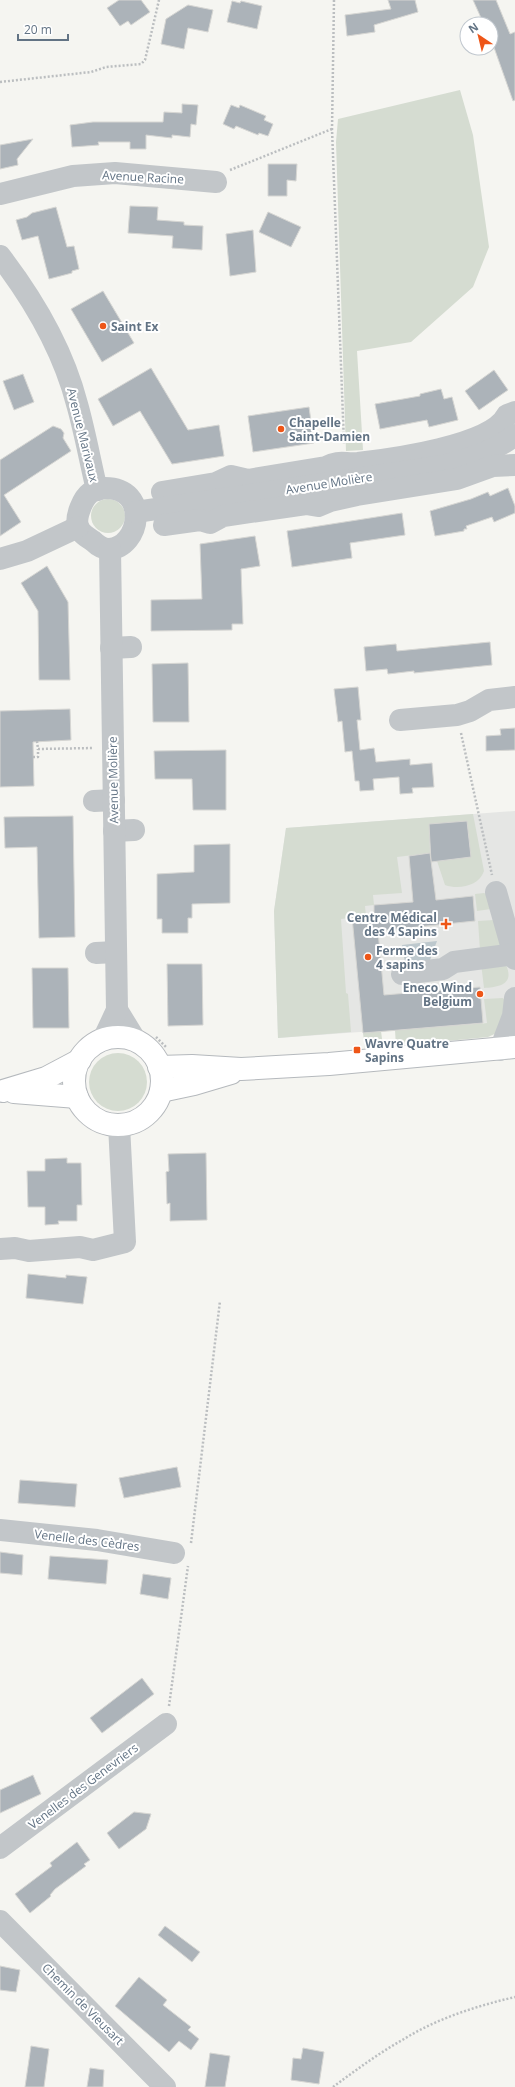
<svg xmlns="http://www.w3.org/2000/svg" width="515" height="2087" viewBox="0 0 515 2087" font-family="'Open Sans',sans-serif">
<rect width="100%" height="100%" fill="#f5f5f1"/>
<polygon fill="#e5e6e4" points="515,811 515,1022 483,1023 278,1038 274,911 286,828"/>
<g fill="#d5dcd1">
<polygon points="460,90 473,135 489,247 473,287 411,342 357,351 363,450 346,451 336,142 338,119"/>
<circle cx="108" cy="516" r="17"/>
<path d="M473,814L484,871C479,886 459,890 445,885L437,861L471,857L467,822L429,824L430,853L397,857L402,893L373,895L374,905L365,906L366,916L341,919L346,993L348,994L351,1032L278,1038L274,911L286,828Z"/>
<polygon points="484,893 490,896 491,909 477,911 475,894"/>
<polygon points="494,920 503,946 480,950 478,921"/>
<path d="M481,963L506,965C515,985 498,987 484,988Z"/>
<polygon points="503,998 506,1003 499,1032 488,1037 396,1046 395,1030 487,1023 484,999"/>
<polygon points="381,1031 383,1047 365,1049 363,1033"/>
<circle cx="118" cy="1082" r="29"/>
</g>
<polygon fill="#bdc8cd" points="437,941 430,960 405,962 402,945"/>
<g fill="#acb3b9" stroke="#d6d6d3">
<polygon points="119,0 141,0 150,12 131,25 128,21 120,26 107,8"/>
<polygon points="388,0 415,0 418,12 374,25 375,32 347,36 345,15 391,9"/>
<polygon points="473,0 496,0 510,34 515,32 515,100 513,101 491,39 491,24 486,24 484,19 482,20"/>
<polygon points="232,1 240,3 241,1 262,6 257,29 227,22"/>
<polygon points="188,5 213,10 208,32 188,28 184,49 161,44 166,19"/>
<polygon points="182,104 198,105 196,125 191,124 190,137 172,135 172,138 146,135 146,149 130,149 130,142 98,142 99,145 72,147 70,125 93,122 163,122 164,112 182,113"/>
<polygon points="231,105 239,108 240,105 266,116 264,120 273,124 268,136 259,133 258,135 236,126 234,129 223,124"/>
<polygon points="33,139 17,159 18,165 0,169 0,145"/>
<polygon points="268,164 297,164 296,181 287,180 287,196 268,196"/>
<polygon points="130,206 158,207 157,220 184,222 184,225 203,226 202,250 172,248 173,236 128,233"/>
<polygon points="56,207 67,247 74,246 79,269 72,271 72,273 49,279 38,236 22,240 16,220 27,217 32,213"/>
<polygon points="268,212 301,227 291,247 259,232"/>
<polygon points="253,230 256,272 230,276 226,234"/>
<polygon points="103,291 134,343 102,362 71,309"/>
<polygon points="151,368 188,430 219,425 224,456 172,464 140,411 113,426 98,399"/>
<polygon points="494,370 508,390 479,410 465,391"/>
<polygon points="23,374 34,402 14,410 3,381"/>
<polygon points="441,389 444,399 452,397 458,420 429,427 427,420 380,429 375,404 420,396 420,394"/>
<polygon points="309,407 314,443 253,452 248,416"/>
<polygon points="53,426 61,429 64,433 63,438 71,451 4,495 21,522 0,536 0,460"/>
<polygon points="508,488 515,506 515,513 494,522 492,517 466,526 467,529 464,529 464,531 435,536 430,511 471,499 488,492 490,496"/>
<polygon points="402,513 405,535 350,543 352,558 292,567 287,531"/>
<polygon points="255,536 260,566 241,569 243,624 232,624 232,630 151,631 151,600 202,599 200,544"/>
<polygon points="47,566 68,602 70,680 39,680 38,611 21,583"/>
<polygon points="490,642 492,665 414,673 414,671 388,674 387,669 366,671 364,647 396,644 397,651"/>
<polygon points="188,663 189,722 153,722 152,664"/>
<polygon points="358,687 361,720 357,720 360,750 374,748 376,762 410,759 410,765 432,763 434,787 412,788 413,793 400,794 399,777 373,779 374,790 360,791 359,781 355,781 352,751 345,752 342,721 338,722 334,689"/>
<polygon points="70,709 71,740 33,742 34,786 0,787 0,711"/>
<polygon points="515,728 515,750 486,751 486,736 501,735 500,729"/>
<polygon points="226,750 226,810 193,810 192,779 155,779 154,751"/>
<polygon points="73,816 75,937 39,938 37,847 5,848 4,817"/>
<polygon points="467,821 471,857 431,862 429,824"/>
<polygon points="230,844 230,903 192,904 192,918 188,918 188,933 162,933 162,919 157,919 157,874 194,872 194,845"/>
<polygon points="430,853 436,900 473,896 475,921 378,931 384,995 480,987 483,1023 363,1033 352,917 374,915 374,905 413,902 409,856"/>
<polygon points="167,964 202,964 203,1025 168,1026"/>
<polygon points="32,968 68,968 69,1028 33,1028"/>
<polygon points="206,1153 207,1220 170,1221 170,1203 167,1204 166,1172 169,1171 168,1154"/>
<polygon points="67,1158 67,1163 81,1163 82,1205 77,1205 77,1221 58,1221 59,1224 45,1225 45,1207 28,1207 27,1171 45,1171 45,1159"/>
<polygon points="28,1274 66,1278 66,1275 87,1277 83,1304 26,1298"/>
<polygon points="177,1467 181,1487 124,1498 119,1478"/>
<polygon points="20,1480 77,1484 75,1507 18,1503"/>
<polygon points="0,1552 23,1555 22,1575 0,1573"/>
<polygon points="50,1556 108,1560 106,1584 48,1579"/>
<polygon points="143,1574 171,1578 168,1599 140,1594"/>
<polygon points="142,1678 154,1694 102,1733 90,1718"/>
<polygon points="33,1775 41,1794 0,1813 0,1790"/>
<polygon points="134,1812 151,1814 146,1829 119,1849 107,1833"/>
<polygon points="77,1842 90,1860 84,1864 86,1866 55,1889 50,1895 51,1896 30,1913 15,1894 52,1866 50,1863"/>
<polygon points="165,1926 200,1952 192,1962 158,1935"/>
<polygon points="0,1966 20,1970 16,1992 0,1990"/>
<polygon points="139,1977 167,2000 163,2005 191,2027 188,2030 199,2039 191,2050 179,2041 169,2052 115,2006"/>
<polygon points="31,2046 49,2049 44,2087 25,2087"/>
<polygon points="303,2048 324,2052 319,2084 291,2080 293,2058 301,2059"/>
<polygon points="210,2053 230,2056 225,2087 205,2087"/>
<polygon points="90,2068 104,2070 103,2087 87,2087"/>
</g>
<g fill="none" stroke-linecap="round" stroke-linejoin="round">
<defs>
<g id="major">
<circle cx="118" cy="1081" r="44"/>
<polyline points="159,1067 192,1066 241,1069 329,1064 515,1047"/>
<polyline points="3,1091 46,1078 80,1060"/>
<polyline points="161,1091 194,1084 231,1073"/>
<polyline points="14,1092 77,1097"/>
</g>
</defs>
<use href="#major" stroke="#b5b9bd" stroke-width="24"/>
<g stroke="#bbbec0" stroke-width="2.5" stroke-dasharray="2 2" stroke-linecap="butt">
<polyline points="334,0 332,129 344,444"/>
<polyline points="0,82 91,72 106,67 141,64 145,60 159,0"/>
<polyline points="230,170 332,129"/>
<polyline points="461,733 492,875"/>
<polyline points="37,741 38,749 93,748"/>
<polyline points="33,757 38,757 38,749"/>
<polyline points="156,1037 166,1047"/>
<polyline points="191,1543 220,1301"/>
<polyline points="169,1706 188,1566"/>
<path d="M333,2087C356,2070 379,2053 404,2039C438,2018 477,2006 515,1997"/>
</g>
<g stroke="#c2c6c9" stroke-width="22">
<polyline points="0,194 73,176 115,173 216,182"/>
<path d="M0,256C33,299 63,350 77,404C85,432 90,461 97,490"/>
<path d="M104,488C151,487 140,548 109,549C102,549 97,545 93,541C87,537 80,533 78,526C75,517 83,498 90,493C94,490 100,489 104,488Z"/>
<path d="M162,492L216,483L231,476L248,480L326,467C339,460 344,464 358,463C392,459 491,446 507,415L515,412"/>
<path d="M136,512L443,466C468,459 494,452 515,435"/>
<polyline points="164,525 200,520 210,523 223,516 306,504 318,506 330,501 357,495 457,479 493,466 515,465"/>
<polyline points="0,559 27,551 78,527"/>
<polyline points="111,648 131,647"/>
<polyline points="400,720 457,715 470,711 489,700 515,697"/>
<polyline points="94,801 114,800"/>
<polyline points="114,831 134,830"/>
<polyline points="496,892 515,959"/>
<polyline points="96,953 116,952"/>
<polyline points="402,974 443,969 454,962 514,954"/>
<polyline points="117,1010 136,1041"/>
<polyline points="103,1040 117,1010 110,549"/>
<polyline points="500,1050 513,1016 515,998"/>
<polyline points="0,1249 15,1248 29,1251 80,1247 93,1250 125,1242 119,1125"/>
<polyline points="0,1530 97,1540 174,1553"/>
<polyline points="0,1848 166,1724"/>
<polyline points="0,1921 165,2087"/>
</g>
<use href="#major" stroke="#fff" stroke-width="22"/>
</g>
<g fill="#ee5618" stroke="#fff" stroke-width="1.5">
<circle cx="103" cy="326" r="4"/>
<circle cx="281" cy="429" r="4"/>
<path d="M444 918h4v4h4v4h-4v4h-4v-4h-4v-4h4z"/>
<circle cx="368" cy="957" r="4"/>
<circle cx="480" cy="994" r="4"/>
<rect x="353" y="1046" width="8" height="8" rx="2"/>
</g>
<g text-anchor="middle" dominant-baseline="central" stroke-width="4" stroke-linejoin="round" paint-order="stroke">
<g font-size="12" fill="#627384" stroke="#fff">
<text transform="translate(143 177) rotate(3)">Avenue Racine</text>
<text transform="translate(83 435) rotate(76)">Avenue Marivaux</text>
<text transform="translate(329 483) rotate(-9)">Avenue Molière</text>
<text transform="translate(113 780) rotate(-91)">Avenue Molière</text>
<text transform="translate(87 1540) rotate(7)">Venelle des Cèdres</text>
<text transform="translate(83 1786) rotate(-37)">Venelles des Genevriers</text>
<text transform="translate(83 2004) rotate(45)">Chemin de Vieusart</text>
</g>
<g font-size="12" font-weight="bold" fill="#627384" stroke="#fff" text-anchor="start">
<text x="111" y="326">Saint Ex</text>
<text x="289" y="422">Chapelle<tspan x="289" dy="14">Saint-Damien</tspan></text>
<text x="437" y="917" text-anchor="end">Centre Médical<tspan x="437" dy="14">des 4 Sapins</tspan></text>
<text x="376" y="950">Ferme des<tspan x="376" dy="14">4 sapins</tspan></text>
<text x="472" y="987" text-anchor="end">Eneco Wind<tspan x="472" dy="14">Belgium</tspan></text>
<text x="365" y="1043">Wavre Quatre<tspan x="365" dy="14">Sapins</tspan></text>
</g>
</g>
<g transform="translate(479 36) rotate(325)"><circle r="19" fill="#ffffff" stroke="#c0c7ce"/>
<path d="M0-3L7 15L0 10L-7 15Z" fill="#ee5618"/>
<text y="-6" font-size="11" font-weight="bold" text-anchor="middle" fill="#627384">N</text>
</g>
<path d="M18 34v6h50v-6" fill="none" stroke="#627384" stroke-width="2"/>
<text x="24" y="34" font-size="12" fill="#627384" stroke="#ffffff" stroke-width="3" paint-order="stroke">20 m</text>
</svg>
